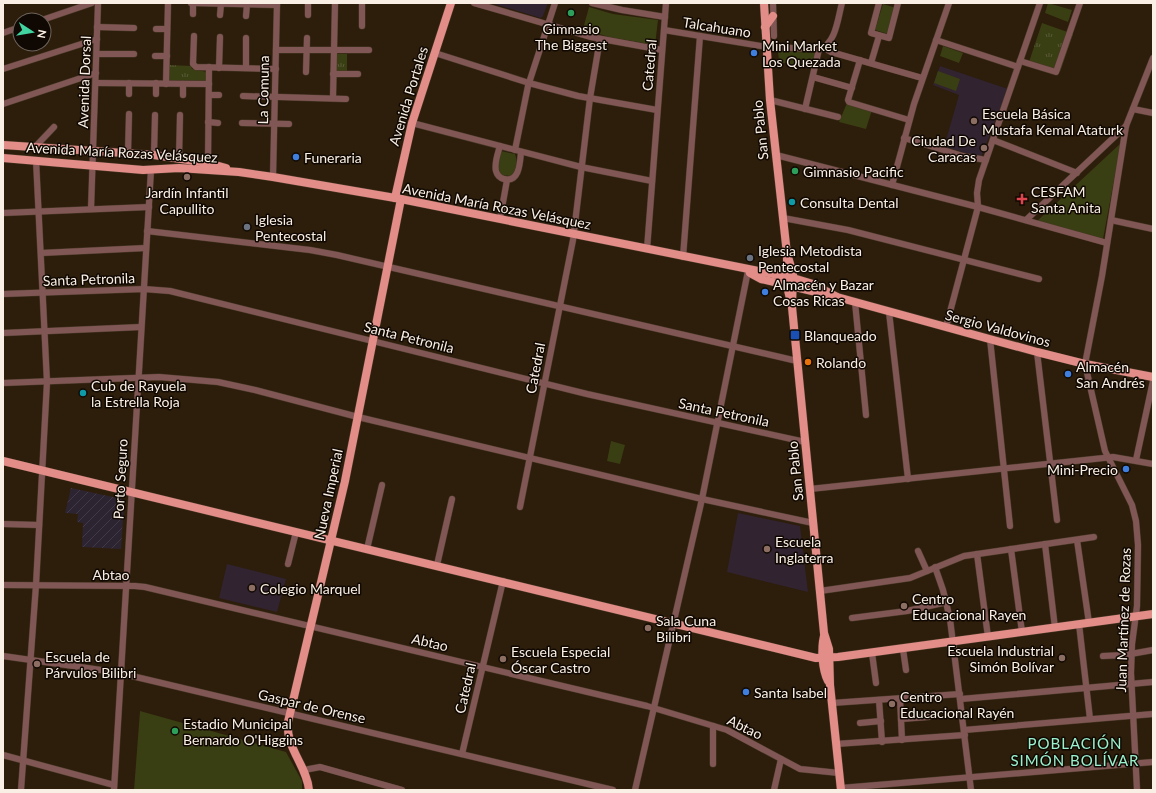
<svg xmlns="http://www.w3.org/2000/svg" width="1156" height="793" viewBox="0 0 1156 793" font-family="Lato,sans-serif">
<defs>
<pattern id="industrial-furrows" width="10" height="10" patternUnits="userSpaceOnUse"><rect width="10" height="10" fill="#2d2432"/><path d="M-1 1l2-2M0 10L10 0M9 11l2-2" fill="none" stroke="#423946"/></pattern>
<pattern id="grass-tufts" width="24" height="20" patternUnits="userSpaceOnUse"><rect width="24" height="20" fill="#3a3e13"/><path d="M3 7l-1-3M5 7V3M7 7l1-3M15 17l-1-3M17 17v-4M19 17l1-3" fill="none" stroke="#575a35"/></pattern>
</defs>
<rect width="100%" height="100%" fill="#2d1d0b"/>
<polygon fill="url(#industrial-furrows)" points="71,488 122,499 124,503 121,549 82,547 83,523 77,522 78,514 65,513"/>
<g fill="#31232f">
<polygon points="491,3 548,3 543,16 541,18"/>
<polygon points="940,66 1008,89 981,157 944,147 959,95 933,85"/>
<polygon points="738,513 800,526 808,592 727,572"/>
<polygon points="227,564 286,579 277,612 219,598"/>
</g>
<g fill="url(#grass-tufts)">
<polygon points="1042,23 1073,34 1060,72 1029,62"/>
<polygon points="336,54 347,54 347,73 335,72"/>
<polygon points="169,65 191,66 192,69 207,72 208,81 169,80"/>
</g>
<g fill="#3a3e13">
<polygon points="1048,3 1072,10 1068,22 1045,13"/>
<polygon points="883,4 896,8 888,34 875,30"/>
<polygon points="589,7 613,14 658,20 655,45 609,37 583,29"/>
<polygon points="943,46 963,53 959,63 940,56"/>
<polygon points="778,51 816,53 811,68 779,62"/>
<polygon points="938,71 960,79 956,91 934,83"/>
<polygon points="847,103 872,110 866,129 839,122"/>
<polygon points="1121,143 1103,239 1036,222"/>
<path d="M501,151L515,154C518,163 517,168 511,176L501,175C497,166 497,160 501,151Z"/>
<polygon points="611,441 625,445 620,464 607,461"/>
<polygon points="140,711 286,752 302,781 302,790 134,790"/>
</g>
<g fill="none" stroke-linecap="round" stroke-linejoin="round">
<defs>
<g id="minor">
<polyline points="191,3 277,5"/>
<polyline points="474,3 591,37 662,50"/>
<polyline points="592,3 622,10 665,17"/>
<polyline points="773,3 774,36"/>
<polyline points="879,3 871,33 889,38 898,3"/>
<polyline points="193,14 193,3"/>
<polyline points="220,15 221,4"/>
<polyline points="308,15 308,3"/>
<polyline points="246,16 247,4"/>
<polyline points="42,20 92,3"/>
<polyline points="362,26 362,3"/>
<polyline points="97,27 134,28"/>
<polyline points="156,29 167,29"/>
<path d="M664,30L767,47L819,49C836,45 838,17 842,3"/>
<polyline points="3,33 20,27"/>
<polyline points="194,36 193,64 196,67 276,69"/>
<polyline points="936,40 1018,67"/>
<polyline points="824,48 831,52 922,78"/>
<polyline points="276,50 369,50"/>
<polyline points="435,53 529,83 578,96 657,110"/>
<polyline points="97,54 134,54"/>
<polyline points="155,56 167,56"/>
<polyline points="860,60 848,100 849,102 909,120"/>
<polyline points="1020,61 1056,72 1080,3"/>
<polyline points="871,63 879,36"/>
<polyline points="219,68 220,37"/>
<polyline points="246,68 246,38"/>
<polyline points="3,69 97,39"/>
<polyline points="306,72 307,38"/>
<polyline points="333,74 358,74"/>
<polyline points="813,77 852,88"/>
<polyline points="96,83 209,84"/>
<polyline points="166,84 168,3"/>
<polyline points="129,94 129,83"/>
<polyline points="156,94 156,83"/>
<polyline points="183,95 183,84"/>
<polyline points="209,95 219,95"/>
<polyline points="243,96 346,99"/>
<polyline points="333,98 335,3"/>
<polyline points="770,100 838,117"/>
<polyline points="3,104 96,73"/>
<polyline points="805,109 819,49"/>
<polyline points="1133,109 1153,113"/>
<polyline points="208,122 218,123"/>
<polyline points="242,123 289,124"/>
<polyline points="412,123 581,167 652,181"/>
<polyline points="904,138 963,156 986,160"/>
<polyline points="993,140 1077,173"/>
<polyline points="36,146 54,127"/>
<path d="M500,146C498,153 494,163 496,171C497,175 500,178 504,179C520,183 520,161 521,152"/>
<polyline points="515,150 528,86 555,3"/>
<polyline points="128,153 129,114"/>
<polyline points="154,155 155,115"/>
<polyline points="776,155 978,207 1107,243"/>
<polyline points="179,159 180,115"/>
<polyline points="208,163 209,67"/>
<polyline points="273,177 277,3"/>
<polyline points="892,185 914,104 949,3"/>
<polyline points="91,209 98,3"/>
<polyline points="3,213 149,207"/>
<polyline points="783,218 848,230 1039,279"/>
<polyline points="500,219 507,180"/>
<polyline points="1026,220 1126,126"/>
<polyline points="1111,220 1153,229"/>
<polyline points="147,231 310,250 337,255 797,361"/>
<polyline points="647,249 666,3"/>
<polyline points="41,253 146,248"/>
<polyline points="683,257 700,36"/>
<polyline points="3,294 144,289 170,291 587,394 805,442"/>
<polyline points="855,302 866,415"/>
<polyline points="889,312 908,479"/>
<polyline points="946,327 978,207 977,193 979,180 1040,3"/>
<polyline points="3,333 141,327"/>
<polyline points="990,339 1010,526"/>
<polyline points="1037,352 1057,520"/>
<polyline points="3,383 159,377 218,382 255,390 358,417 702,499 813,523"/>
<polyline points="1136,460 1153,381"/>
<polyline points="810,489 1113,457 1153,464"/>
<polyline points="520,507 573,240 590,98 600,39"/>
<polyline points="3,524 39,525"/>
<polyline points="1077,540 1089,623"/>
<polyline points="1045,544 1055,628"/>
<polyline points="367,549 382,485"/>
<polyline points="1011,549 1022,632"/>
<polyline points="918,551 927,571"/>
<polyline points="977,554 988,637"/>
<polyline points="288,564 296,532"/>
<polyline points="437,565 452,499"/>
<polyline points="935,567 943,590 950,619 971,790"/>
<polyline points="3,585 135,586 145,587 647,706 727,730 800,769 839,773"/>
<polyline points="820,591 910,578 964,556 1094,537"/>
<polyline points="852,618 907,611 947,602"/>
<polyline points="1079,624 1090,719"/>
<polyline points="903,649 906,670"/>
<polyline points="872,653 876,683"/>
<polyline points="3,656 115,672 613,790"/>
<polyline points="1103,656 1125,655 1153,650"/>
<polyline points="900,699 902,740"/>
<polyline points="961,699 1153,682"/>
<polyline points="879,700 882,742"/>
<polyline points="832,703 960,694"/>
<polyline points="901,719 928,717"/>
<polyline points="860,723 881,721"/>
<polyline points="713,726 713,764"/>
<polyline points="964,730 1153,714"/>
<polyline points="836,744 965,735"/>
<polyline points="462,754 503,581"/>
<polyline points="3,755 114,785"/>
<polyline points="304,770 320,767 402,790"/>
<polyline points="841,788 1153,762"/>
<polyline points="21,790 36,585 47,382 36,160"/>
<polyline points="114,790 151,170"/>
<polyline points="635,790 702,499 748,271"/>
<polyline points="774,790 781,759"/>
<polyline points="1137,790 1131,673 1132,644 1137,606 1138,545 1136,521 1132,505 1105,451 1085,364 1102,276 1126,126 1153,58"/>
</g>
<g id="major">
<polyline points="764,3 770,100 787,254 787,286 792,307 824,633 829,649 830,685 841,790"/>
<polyline points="765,27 773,16"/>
<polyline points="3,145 154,155 208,163 226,168"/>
<polyline points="3,158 143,170 179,168 239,172 273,177 401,199 793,278 813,284 837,297"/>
<polyline points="395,198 412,123 451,3"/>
<polyline points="788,257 793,274 792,305"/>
<polyline points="750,273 761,279 837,297 1037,352 1085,364 1153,377"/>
<polyline points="3,461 816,658 838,657 1153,614"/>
<path d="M824,636C821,649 822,669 828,681"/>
<path d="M309,790C307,766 285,747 288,722L345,481L401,199"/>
</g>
</defs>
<use href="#minor" stroke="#4a3a29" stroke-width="7"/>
<use href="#major" stroke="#4a3a29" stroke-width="9"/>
<use href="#minor" stroke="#815755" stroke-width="6"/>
<use href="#major" stroke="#e38d89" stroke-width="8"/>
</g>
<g fill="#2e9e5b" stroke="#100903" stroke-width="1.5">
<circle cx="571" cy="13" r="4"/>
<circle cx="795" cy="171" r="4"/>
<circle cx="175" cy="731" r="4"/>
</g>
<g fill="#3f7fe0" stroke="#100903" stroke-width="1.5">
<circle cx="754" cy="53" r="4"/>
<circle cx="296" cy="157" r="4"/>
<circle cx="765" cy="292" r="4"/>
<circle cx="1068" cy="374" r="4"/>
<circle cx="1126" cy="469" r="4"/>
<circle cx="746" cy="692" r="4"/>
</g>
<g fill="#8d6e63" stroke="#100903" stroke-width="1.5">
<circle cx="974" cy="121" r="4"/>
<circle cx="984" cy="148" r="4"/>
<circle cx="187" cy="177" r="4"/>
<circle cx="767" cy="549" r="4"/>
<circle cx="252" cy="588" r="4"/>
<circle cx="904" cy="606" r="4"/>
<circle cx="648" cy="628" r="4"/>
<circle cx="1062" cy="658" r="4"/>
<circle cx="503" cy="659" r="4"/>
<circle cx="37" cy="664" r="4"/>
<circle cx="892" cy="704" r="4"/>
</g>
<path fill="#e0444e" stroke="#100903" stroke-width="1.5" d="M1020 193h4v4h4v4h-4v4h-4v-4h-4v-4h4z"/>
<g fill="#0f9aa8" stroke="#100903" stroke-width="1.5">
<circle cx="792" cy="202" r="4"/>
<circle cx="83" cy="393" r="4"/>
</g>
<g fill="#6b7280" stroke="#100903" stroke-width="1.5">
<circle cx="247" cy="227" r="4"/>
<circle cx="750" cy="258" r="4"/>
</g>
<rect fill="#1a4fb4" stroke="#100903" stroke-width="1.5" x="790" y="330" width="10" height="10" rx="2"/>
<circle fill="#e8710a" stroke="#100903" stroke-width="1.5" cx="808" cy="362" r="4"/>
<g text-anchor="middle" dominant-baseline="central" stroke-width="3" stroke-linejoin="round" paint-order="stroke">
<g font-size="14" fill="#faefe4" stroke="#100903">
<text transform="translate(717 27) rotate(9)">Talcahuano</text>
<text transform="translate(649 65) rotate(-85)">Catedral</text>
<text transform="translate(84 82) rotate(-88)">Avenida Dorsal</text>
<text transform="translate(263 90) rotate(-89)">La Comuna</text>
<text transform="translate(408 96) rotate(-73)">Avenida Portales</text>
<text transform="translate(760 130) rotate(-96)">San Pablo</text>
<text transform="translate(122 152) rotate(3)">Avenida María Rozas Velásquez</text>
<text transform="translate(497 206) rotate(11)">Avenida María Rozas Velásquez</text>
<text transform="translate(89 279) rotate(-2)">Santa Petronila</text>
<text transform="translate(998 328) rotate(15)">Sergio Valdovinos</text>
<text transform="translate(409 337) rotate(14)">Santa Petronila</text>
<text transform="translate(535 368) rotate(-79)">Catedral</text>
<text transform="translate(724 412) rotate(12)">Santa Petronila</text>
<text transform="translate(795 471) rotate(-96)">San Pablo</text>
<text transform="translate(120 479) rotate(-87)">Porto Seguro</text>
<text transform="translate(328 494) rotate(-78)">Nueva Imperial</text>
<text x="111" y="574">Abtao</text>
<text transform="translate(1123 620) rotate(-88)">Juan Martínez de Rozas</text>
<text transform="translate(430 642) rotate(13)">Abtao</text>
<text transform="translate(465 688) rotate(-77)">Catedral</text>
<text transform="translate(312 706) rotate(13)">Gaspar de Orense</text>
<text transform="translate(745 727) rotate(26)">Abtao</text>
</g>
<g font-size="14" fill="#faefe4" stroke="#100903" text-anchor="start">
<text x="571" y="28" text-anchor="middle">Gimnasio<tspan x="571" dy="16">The Biggest</tspan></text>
<text x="762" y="45">Mini Market<tspan x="762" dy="16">Los Quezada</tspan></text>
<text x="982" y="113">Escuela Básica<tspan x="982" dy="16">Mustafa Kemal Ataturk</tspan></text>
<text x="976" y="140" text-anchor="end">Ciudad De<tspan x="976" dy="16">Caracas</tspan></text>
<text x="304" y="157">Funeraria</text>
<text x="803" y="171">Gimnasio Pacific</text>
<text x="1031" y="191">CESFAM<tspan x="1031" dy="16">Santa Anita</tspan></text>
<text x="187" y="192" text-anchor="middle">Jardín Infantil<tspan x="187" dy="16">Capullito</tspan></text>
<text x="800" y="202">Consulta Dental</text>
<text x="255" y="219">Iglesia<tspan x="255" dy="16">Pentecostal</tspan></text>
<text x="758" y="250">Iglesia Metodista<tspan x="758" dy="16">Pentecostal</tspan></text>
<text x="773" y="284">Almacén y Bazar<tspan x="773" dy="16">Cosas Ricas</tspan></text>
<text x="804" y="335">Blanqueado</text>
<text x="816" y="362">Rolando</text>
<text x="1076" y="366">Almacén<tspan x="1076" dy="16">San Andrés</tspan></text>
<text x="91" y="385">Cub de Rayuela<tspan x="91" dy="16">la Estrella Roja</tspan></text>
<text x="1118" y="469" text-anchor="end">Mini-Precio</text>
<text x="775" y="541">Escuela<tspan x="775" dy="16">Inglaterra</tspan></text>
<text x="260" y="588">Colegio Marquel</text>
<text x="912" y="598">Centro<tspan x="912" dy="16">Educacional Rayen</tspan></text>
<text x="656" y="620">Sala Cuna<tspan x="656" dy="16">Bilibri</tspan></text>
<text x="1054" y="650" text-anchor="end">Escuela Industrial<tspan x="1054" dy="16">Simón Bolívar</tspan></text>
<text x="511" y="651">Escuela Especial<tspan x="511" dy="16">Óscar Castro</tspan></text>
<text x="45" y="656">Escuela de<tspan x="45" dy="16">Párvulos Bilibri</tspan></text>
<text x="754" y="692">Santa Isabel</text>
<text x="900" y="696">Centro<tspan x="900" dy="16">Educacional Rayén</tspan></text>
<text x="183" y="723">Estadio Municipal<tspan x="183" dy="16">Bernardo O'Higgins</tspan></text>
</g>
<g font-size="15" letter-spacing="1" fill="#9af2cd" stroke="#100903">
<text x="1075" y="743">POBLACIÓN<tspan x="1075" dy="17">SIMÓN BOLÍVAR</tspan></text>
</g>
</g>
<rect width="1156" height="793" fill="none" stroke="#faefe4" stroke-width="8"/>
<g transform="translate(32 32) rotate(102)"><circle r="19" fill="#100903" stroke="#6e655d"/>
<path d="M0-3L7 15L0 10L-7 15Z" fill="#41d4a1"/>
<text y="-6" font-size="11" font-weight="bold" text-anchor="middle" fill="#faefe4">N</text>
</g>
</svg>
